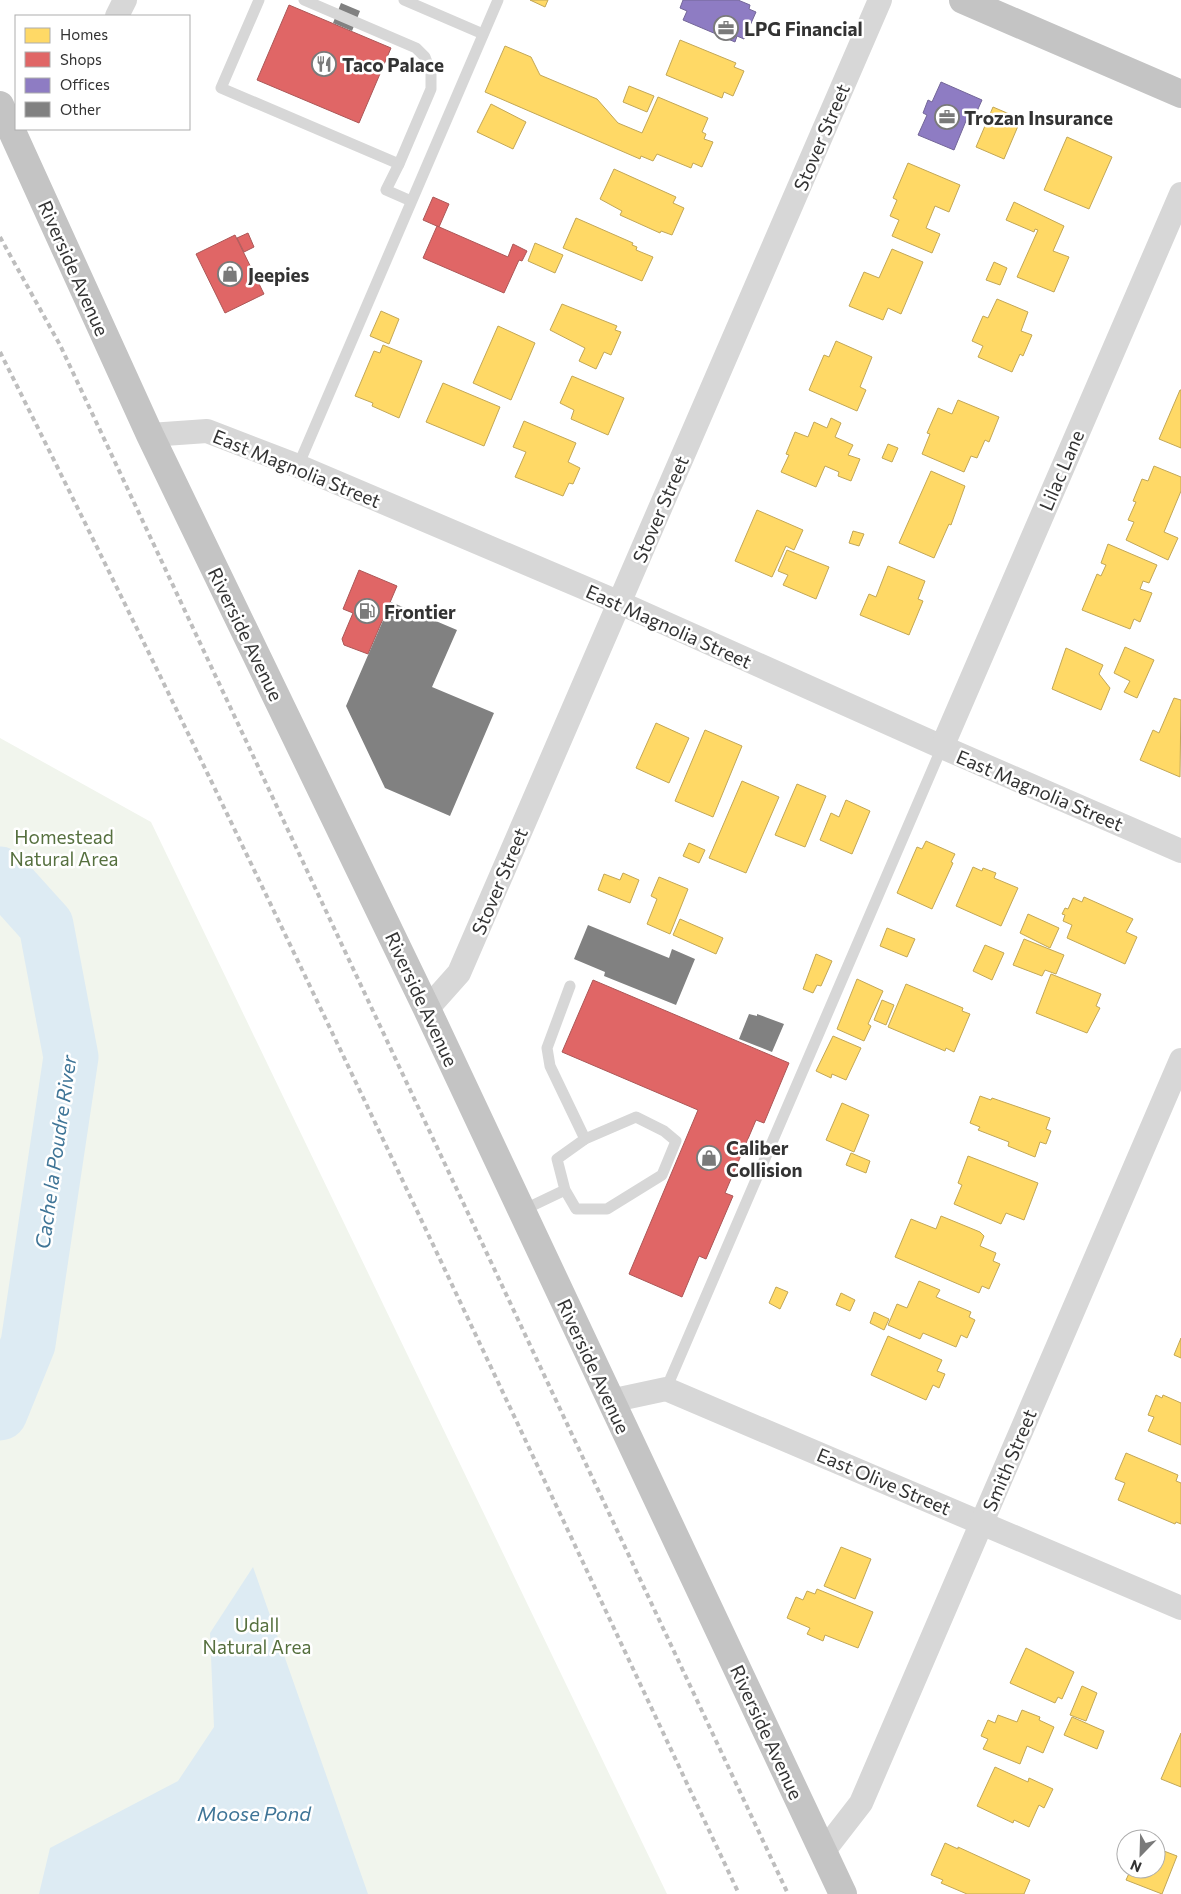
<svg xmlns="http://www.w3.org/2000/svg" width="1181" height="1894" viewBox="0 0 1181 1894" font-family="Commissioner,sans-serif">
<rect width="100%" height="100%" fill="#fff"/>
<polygon fill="#f1f5ed" points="0,738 151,822 667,1894 0,1894"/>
<polygon fill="#ddebf3" points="253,1567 368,1894 39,1894 50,1848 178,1781 214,1727 210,1633"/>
<g fill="#ffd966" stroke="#c2a757">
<polygon points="530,0 548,0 545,7"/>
<polygon points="680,40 736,63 734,67 744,71 733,96 724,92 722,98 666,75"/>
<polygon points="505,46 531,57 540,75 597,99 618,123 642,133 658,97 708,118 702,132 706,134 704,139 713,142 702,167 693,163 691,168 657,154 653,161 641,156 640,159 485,92"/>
<polygon points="629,86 654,96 647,112 623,102"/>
<polygon points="491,104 526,122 513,149 477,132"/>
<polygon points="993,107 1021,119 1004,159 976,147"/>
<polygon points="1067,137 1112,157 1089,209 1044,190"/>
<polygon points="908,163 960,185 949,212 935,206 926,228 940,234 932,253 892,236 899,220 890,216 897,200 893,198"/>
<polygon points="614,169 676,197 673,203 684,208 672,235 661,231 660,233 620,215 622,211 600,199"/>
<polygon points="1014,202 1064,226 1053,251 1069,257 1054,292 1017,277 1038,230 1035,229 1034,232 1006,220"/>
<polygon points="576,218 633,243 632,245 637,247 636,250 653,257 642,281 563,248"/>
<polygon points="535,243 563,255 555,273 528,261"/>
<polygon points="892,249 923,262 901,314 888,308 883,320 849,306 864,272 879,278"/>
<polygon points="994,262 1007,268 1000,285 986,280"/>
<polygon points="997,299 1028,312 1021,331 1032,335 1023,356 1020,354 1012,372 978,357 983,346 972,341 983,316 988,318"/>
<polygon points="562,304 617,326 615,330 621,332 611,355 604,352 596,369 579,361 585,348 550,330"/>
<polygon points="381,311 399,319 389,344 370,336"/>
<polygon points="498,326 535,343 511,400 473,383"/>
<polygon points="836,341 872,357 860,387 866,390 857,411 809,390 824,355 829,357"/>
<polygon points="383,345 422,361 399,418 372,406 373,403 355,396 374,351 380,353"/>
<polygon points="572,376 624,398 608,435 571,419 574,410 560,403"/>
<polygon points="443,383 500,407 484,446 426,422"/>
<polygon points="1180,390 1181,390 1181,448 1159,439"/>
<polygon points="958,400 999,417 989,442 985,440 977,458 971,456 964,472 922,454 930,434 927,433 938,408 952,414"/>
<polygon points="831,418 841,423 835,437 853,445 848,455 860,459 851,481 838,476 839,472 825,466 816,487 781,472 789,455 786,454 795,432 808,437 814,422 827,428"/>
<polygon points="524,421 576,443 568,462 580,468 573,484 569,483 563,496 515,477 526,452 513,447"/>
<polygon points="888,444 898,448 892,462 882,458"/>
<polygon points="1154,466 1181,477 1181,491 1164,532 1178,538 1168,560 1126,540 1134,522 1128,520 1136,502 1133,501 1142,479 1148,481"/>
<polygon points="931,471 965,486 951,525 949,524 934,558 899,543"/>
<polygon points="757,510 803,530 794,550 786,546 772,577 735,561"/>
<polygon points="853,531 864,534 859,546 849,543"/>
<polygon points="1108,544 1157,565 1149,583 1143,581 1140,589 1152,593 1140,622 1134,619 1130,629 1082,610 1097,574 1101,576 1106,565 1101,563"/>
<polygon points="787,550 829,567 816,599 783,585 788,575 778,571"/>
<polygon points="888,566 925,581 918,599 923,601 909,635 860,615 869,594 876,597"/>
<polygon points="1125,647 1154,660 1137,698 1124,692 1130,681 1114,673"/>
<polygon points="1066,648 1103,665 1099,674 1110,688 1101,710 1052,689"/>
<polygon points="1174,698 1181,700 1180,777 1140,760 1153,730 1159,733"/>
<polygon points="656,723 689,738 669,783 636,768"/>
<polygon points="705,730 742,746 713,817 675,801"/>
<polygon points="742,781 779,797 746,873 709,858"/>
<polygon points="797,784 826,796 805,847 775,835"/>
<polygon points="846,800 870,811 852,854 820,840 831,813 839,817"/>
<polygon points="926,841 955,854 951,862 953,863 932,909 897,893 917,847 922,849"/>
<polygon points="689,843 705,850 699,863 683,856"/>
<polygon points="973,867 982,871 983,868 996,873 994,878 1018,888 1001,926 956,906"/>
<polygon points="623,873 639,880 630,903 598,890 604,874 620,880"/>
<polygon points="659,877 688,889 670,934 647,924 657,899 651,896"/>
<polygon points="1084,897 1133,919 1126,932 1137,937 1125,964 1067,938 1072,925 1063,921 1065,915 1062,914 1065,908 1068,909 1073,898 1082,902"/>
<polygon points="1028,914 1059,928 1050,948 1020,933"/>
<polygon points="680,919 723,938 716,954 673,935"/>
<polygon points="887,928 915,939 907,957 880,946"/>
<polygon points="1024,939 1064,955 1056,974 1045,970 1042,976 1013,965"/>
<polygon points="985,945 1004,953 992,980 973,971"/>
<polygon points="816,954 832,961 821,986 817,985 813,993 803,989"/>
<polygon points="1051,974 1101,994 1096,1006 1100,1008 1087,1033 1036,1013"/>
<polygon points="857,979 883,991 868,1024 871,1026 864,1041 837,1029"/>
<polygon points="906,984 963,1008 962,1011 970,1014 954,1052 946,1048 945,1051 888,1027"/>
<polygon points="882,1000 894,1005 886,1025 874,1020"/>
<polygon points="833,1036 861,1048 846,1080 832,1074 831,1078 816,1071"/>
<polygon points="980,1096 991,1100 992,1098 1050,1118 1046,1129 1051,1131 1046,1144 1040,1142 1035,1157 1008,1146 1009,1142 978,1130 980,1127 970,1123"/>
<polygon points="842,1103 869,1115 854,1152 826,1140"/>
<polygon points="851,1153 870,1161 866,1173 846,1165"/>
<polygon points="968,1156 1038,1183 1024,1220 1006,1213 1001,1224 954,1204 962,1185 958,1183"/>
<polygon points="941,1216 980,1232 984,1236 980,1246 996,1253 993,1261 1000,1264 989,1289 982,1286 979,1293 895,1257 911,1219 936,1229"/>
<polygon points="919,1281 940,1290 936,1297 971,1312 969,1317 975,1320 967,1338 961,1335 956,1347 923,1333 920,1339 888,1325 897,1304 907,1308"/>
<polygon points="776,1287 788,1292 780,1309 769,1303"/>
<polygon points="841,1293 855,1300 850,1311 836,1305"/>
<polygon points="874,1312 889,1319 884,1330 870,1323"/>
<polygon points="888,1336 942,1360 937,1371 945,1374 939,1388 933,1385 926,1400 871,1375"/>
<polygon points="1181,1338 1181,1358 1174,1355"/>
<polygon points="1156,1395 1162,1398 1163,1395 1181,1403 1181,1445 1148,1431 1154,1417 1148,1415"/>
<polygon points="1126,1453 1178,1475 1176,1481 1181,1483 1181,1524 1176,1522 1175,1524 1118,1500 1125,1483 1115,1479"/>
<polygon points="841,1547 871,1559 855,1599 824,1586"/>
<polygon points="817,1589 873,1612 858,1648 825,1635 823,1641 807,1634 810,1628 787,1618 796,1597 803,1600 807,1591 815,1594"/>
<polygon points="1026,1648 1074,1672 1062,1699 1058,1697 1055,1703 1010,1683"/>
<polygon points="1082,1686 1097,1693 1086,1721 1070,1715"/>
<polygon points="1022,1710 1040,1717 1039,1720 1054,1727 1043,1753 1027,1746 1020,1764 983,1749 988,1739 981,1736 988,1720 995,1723 998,1715 1017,1722"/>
<polygon points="1072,1717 1104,1731 1097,1749 1064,1735"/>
<polygon points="1181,1733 1181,1787 1161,1779"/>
<polygon points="995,1767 1028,1782 1029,1778 1053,1789 1044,1808 1039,1805 1029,1827 1014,1820 1013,1823 977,1806"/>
<polygon points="945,1843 958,1849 958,1847 1030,1880 1024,1894 967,1894 941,1883 943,1880 931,1875"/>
<polygon points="1156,1848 1177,1856 1162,1894 1126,1880 1131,1869 1156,1869"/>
</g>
<g fill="#e06666" stroke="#ac5757">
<polygon points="289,5 391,48 359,123 257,80"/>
<polygon points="433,197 449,204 439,227 423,220"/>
<polygon points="437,226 508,257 513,244 527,251 522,261 519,260 504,293 423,258"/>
<polygon points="248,233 254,247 244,252 237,238"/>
<polygon points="235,235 264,294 225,313 196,254"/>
<polygon points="359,570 397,586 368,654 344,645 342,639 353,613 343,609"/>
<polygon points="593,980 789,1063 764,1123 756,1120 725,1193 733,1196 706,1259 699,1256 682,1297 629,1274 698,1110 562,1052"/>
</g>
<g fill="#8e7cc3" stroke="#736698">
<polygon points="683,0 738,0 750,5 749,9 756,12 744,39 737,36 735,42 683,20 687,11 680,8"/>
<polygon points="941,82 982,100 974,118 968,116 954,150 918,135 927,115 923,113 928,100 932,102"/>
</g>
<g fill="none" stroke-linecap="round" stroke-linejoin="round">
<polyline stroke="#ddebf3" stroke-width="55" points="0,874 46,925 71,1057 28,1344 0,1413"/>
</g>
<g fill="#818181">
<polygon points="341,3 360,11 352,31 333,23"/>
<polygon points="391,602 457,630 432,687 494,713 450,816 385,788 346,706"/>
<polygon points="588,925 669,958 672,949 695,959 676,1005 604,976 605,972 574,959"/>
<polygon points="749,1014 757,1016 757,1014 784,1024 772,1052 739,1039"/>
</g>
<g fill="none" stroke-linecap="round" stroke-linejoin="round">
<g stroke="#d7d7d7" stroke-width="11">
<polyline points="259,0 221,88 399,164 431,89 431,73 425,57 416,48 304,0"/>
<polyline points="404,0 483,34"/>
<polyline points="399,164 386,190 411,201"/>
<polyline points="298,466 498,0"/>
<polyline points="570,986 547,1048 550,1066 585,1139"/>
<polyline points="521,1211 565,1190 576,1209 607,1209 662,1175 676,1141 664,1131 636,1117 585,1139 557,1159 565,1190"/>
<polyline points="666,1389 942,747"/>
</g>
<g stroke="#d7d7d7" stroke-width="24">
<polyline points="117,16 125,0"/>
<polyline points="150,435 207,431 298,466 620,603 942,747 1181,851"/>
<polyline points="942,747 1181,194"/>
<polyline points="427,1009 459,973 880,0"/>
<polyline points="610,1401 666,1389 1181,1608"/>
<polyline points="823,1852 861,1803 1181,1060"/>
</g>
<g stroke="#c4c4c4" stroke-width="28">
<polyline points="963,0 1181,94"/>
<polyline points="0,105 150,435 427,1009 843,1894"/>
</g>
<g stroke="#bebebe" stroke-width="4" stroke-dasharray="5 4" stroke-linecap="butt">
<polyline points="0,237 60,345 788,1894"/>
<path d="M0,352C255,861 496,1378 739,1894"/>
</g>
</g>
<defs>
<symbol id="office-ring" viewBox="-11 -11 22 22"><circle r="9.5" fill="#fff" stroke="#7a7a7a" stroke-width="1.5"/><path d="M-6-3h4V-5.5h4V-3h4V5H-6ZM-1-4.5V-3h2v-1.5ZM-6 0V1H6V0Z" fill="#7a7a7a"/></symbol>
<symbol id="restaurant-ring" viewBox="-11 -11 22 22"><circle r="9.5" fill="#fff" stroke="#7a7a7a" stroke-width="1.5"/><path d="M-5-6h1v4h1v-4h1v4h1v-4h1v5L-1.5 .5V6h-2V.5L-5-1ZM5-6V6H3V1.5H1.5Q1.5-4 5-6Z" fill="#7a7a7a"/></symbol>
<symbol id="shop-ring" viewBox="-11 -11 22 22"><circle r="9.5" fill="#fff" stroke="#7a7a7a" stroke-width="1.5"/><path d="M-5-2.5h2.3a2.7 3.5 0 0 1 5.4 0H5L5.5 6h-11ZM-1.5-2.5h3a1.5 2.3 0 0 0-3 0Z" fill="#7a7a7a"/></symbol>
<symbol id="fuel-ring" viewBox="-11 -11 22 22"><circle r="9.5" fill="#fff" stroke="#7a7a7a" stroke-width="1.5"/><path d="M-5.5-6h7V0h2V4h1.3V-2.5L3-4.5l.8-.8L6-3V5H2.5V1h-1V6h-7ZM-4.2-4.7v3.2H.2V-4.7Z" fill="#7a7a7a"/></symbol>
</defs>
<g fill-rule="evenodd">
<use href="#office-ring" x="712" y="14" width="28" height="28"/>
<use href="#restaurant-ring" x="310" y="50" width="28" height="28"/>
<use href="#office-ring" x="933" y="103" width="28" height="28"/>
<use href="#shop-ring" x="216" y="260" width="28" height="28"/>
<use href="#fuel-ring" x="353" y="597" width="28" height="28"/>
<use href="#shop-ring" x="695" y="1144" width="28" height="28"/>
</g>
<g text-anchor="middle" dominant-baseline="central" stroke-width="5" stroke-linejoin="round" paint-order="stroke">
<g font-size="19" font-weight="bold" fill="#333" stroke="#fff" text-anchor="start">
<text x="744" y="28">LPG Financial</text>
<text x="342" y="64">Taco Palace</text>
<text x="964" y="117">Trozan Insurance</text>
<text x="248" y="274">Jeepies</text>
<text x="384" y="611">Frontier</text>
<text x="726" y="1147">Caliber<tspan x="726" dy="22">Collision</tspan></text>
</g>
<g font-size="19" fill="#333" stroke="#fff">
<text transform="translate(821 137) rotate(-67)">Stover Street</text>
<text transform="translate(74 268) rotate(66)">Riverside Avenue</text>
<text transform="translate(297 468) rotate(22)">East Magnolia Street</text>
<text transform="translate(1061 470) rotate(-67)">Lilac Lane</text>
<text transform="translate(660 509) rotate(-67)">Stover Street</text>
<text transform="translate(669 626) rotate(24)">East Magnolia Street</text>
<text transform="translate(246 634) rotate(64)">Riverside Avenue</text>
<text transform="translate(1040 790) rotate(23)">East Magnolia Street</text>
<text transform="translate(499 881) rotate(-67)">Stover Street</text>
<text transform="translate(422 999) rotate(65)">Riverside Avenue</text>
<text transform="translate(594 1366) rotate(65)">Riverside Avenue</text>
<text transform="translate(1009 1460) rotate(-67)">Smith Street</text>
<text transform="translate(884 1481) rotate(23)">East Olive Street</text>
<text transform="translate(767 1732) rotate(65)">Riverside Avenue</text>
</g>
<g font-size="19" fill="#56703f" stroke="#fff">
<text x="64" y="836">Homestead<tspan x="64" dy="22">Natural Area</tspan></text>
<text x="257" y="1624">Udall<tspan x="257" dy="22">Natural Area</tspan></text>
</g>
<g font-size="20" font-style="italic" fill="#3f7597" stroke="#fff">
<text transform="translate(55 1152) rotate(-82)">Cache la Poudre River</text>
<text x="254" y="1813">Moose Pond</text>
</g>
</g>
<rect x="15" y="15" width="175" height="115" fill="#ffffff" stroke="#adadad"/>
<rect x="25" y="28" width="25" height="15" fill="#ffd966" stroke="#adadad"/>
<text x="60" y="40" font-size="15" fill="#333333">Homes</text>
<rect x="25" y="52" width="25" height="15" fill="#e06666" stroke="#adadad"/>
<text x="60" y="65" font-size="15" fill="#333333">Shops</text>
<rect x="25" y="78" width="25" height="15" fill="#8e7cc3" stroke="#adadad"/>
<text x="60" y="90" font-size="15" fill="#333333">Offices</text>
<rect x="25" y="102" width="25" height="15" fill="#818181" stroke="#adadad"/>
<text x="60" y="115" font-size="15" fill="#333333">Other</text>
<g transform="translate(1141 1854) rotate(203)"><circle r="24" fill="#ffffff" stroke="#adadad"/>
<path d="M0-4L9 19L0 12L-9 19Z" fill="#7a7a7a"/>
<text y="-8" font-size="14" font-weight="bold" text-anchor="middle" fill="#333333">N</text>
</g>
</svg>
